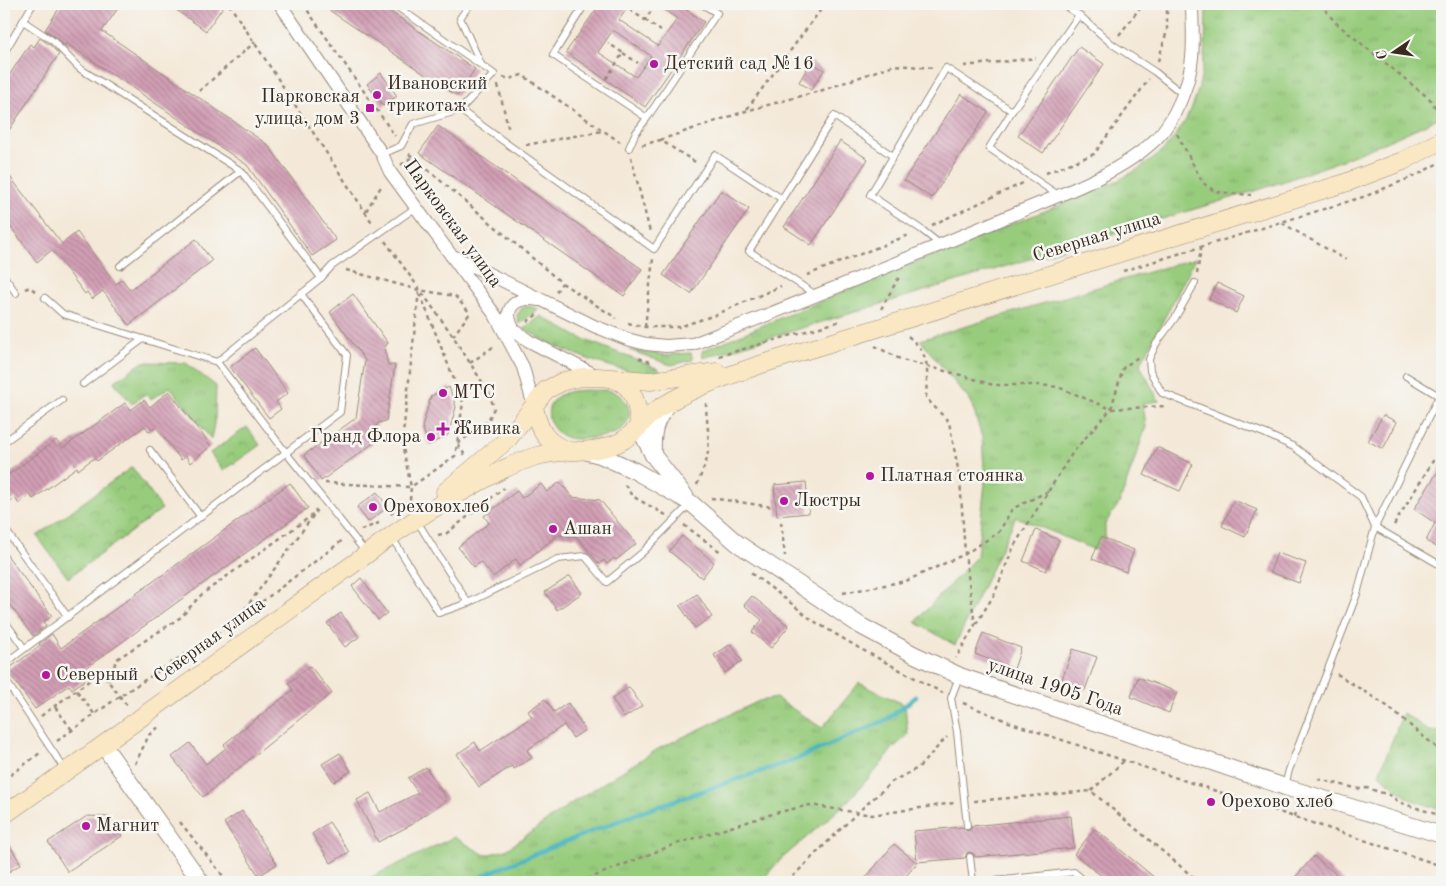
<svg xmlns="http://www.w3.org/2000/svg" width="1446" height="886" viewBox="0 0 1446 886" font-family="'Old Standard TT',serif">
<defs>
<pattern id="grass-tufts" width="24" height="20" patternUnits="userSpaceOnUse" patternTransform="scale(1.25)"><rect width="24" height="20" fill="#98cc7d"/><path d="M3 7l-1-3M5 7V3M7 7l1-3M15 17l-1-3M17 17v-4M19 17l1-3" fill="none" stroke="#84af6c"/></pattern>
<pattern id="park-crowns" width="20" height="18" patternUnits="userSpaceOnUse" patternTransform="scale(1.25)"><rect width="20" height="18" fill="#98cc7d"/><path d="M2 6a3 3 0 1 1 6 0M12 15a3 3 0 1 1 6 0" fill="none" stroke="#84af6c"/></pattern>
<pattern id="building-back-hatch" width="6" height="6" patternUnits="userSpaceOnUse" patternTransform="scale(1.25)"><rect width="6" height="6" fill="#d29fb5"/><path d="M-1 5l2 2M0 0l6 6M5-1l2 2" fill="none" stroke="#ac8293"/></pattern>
</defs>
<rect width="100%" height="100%" fill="#f6f6f2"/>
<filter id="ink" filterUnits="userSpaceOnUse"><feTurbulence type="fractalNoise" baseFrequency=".02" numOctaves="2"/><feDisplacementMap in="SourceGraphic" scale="10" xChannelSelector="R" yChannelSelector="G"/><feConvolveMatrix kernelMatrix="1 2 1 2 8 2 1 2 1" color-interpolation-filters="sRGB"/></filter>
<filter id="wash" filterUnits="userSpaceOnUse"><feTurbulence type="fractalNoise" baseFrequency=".0096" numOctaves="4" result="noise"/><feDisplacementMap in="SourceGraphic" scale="20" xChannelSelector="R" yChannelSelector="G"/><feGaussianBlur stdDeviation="1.12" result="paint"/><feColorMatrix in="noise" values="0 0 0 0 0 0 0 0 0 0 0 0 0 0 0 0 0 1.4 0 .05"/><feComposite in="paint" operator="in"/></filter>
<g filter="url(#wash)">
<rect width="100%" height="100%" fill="#f4e9d8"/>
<g fill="url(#grass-tufts)" stroke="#6a7b4e">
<path d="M1206,4H1442V116C1425,125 1408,132 1390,140C1348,159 1305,174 1261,189L703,358L702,351C791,313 881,276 971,240C999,229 1027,218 1055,207C1090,193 1142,174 1167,146C1206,102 1205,58 1206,4Z"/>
<polygon points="1196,258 1140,365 1159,401 1143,403 1146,427 1120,502 1105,524 1105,554 1016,517 955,645 915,622 977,556 985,483 982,437 971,402 920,340"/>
<polygon points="528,306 539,309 519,324 517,315 522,308"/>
<path d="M541,316L578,337L659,369L661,374C617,374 561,351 524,329Z"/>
<polygon points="629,350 665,355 691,353 693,360 671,365"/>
<polygon points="143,362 186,363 216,386 215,419 211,439 170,387 151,399 145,394 132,404 114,382"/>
<path d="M606,390C627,392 639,418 619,431C608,438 589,438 577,439C553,440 536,409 560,395C573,388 592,391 606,390Z"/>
<polygon points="859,683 905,705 908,735 893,748 878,768 844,805 778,862 761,882 361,882 454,837 485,855 506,850 573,802 658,749 759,701 776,698 822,728"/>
<polygon points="1403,713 1429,731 1442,732 1442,810 1409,799 1379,774"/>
</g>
<g fill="url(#park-crowns)" stroke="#6a7b4e">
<polygon points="247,427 260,445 223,471 210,453"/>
<polygon points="132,467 162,509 68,578 37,536"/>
</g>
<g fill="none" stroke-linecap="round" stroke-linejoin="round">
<polyline stroke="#47b6bf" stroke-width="4.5" points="472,882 495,870 638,813 797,759 886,720 916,697"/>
</g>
<g id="blocks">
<g fill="url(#building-back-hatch)" fill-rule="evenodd">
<polygon points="62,4 121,4 102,31 268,145 336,240 312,256 247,165 66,43 65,46 56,37 45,30"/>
<polygon points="168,4 225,4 206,31"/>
<polygon points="320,4 379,4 475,69 457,96"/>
<path d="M600,4H630L619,20L658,46L677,19L656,4H678L704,22L645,107L566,52ZM613,30L651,56L636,77L598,52Z"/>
<polygon points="40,38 50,45 59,54 4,138 4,83 30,44 34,47"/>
<polygon points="1079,47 1104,64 1043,153 1018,136"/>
<polygon points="811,62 824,70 811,90 799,82"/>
<polygon points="381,73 397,96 383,106 367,84"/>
<polygon points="961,94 988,112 932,198 904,180"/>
<polygon points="438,126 642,269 624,296 419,153"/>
<polygon points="840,141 868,159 811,245 784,227"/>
<polygon points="4,169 62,244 77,232 116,284 122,279 130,290 196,239 212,261 129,325 103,291 92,299 87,292 85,294 52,250 37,262 4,218"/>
<polygon points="721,190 749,209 691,294 663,275"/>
<polygon points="1217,283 1244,296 1236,313 1209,299"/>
<polygon points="353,294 388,343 384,348 388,365 395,365 386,421 378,423 371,435 375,442 321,481 304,455 356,418 365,360 330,312"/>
<polygon points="255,348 288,393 276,402 281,409 269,418 230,367"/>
<polygon points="449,387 456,407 448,435 429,445 422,427 431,396"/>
<polygon points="169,391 211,446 190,463 186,456 181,460 156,427 149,432 145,426 97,461 94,458 78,470 77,467 33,499 30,495 19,504 15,498 4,506 4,478 56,440 63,448 125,403 131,410 144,400 150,407"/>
<polygon points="1383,415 1397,422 1383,449 1368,441"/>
<polygon points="1157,447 1193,464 1180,491 1144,475"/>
<polygon points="1442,465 1442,550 1426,541 1435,523 1414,509"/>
<polygon points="560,482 572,497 600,500 636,544 616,560 614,558 607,564 604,560 599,564 577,537 558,535 520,565 516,559 493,577 481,562 474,567 458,547 489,523 484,516 517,491 522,498 541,484 547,492"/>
<polygon points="806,482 809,513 777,516 774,485"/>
<polygon points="290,483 308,508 79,673 85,680 72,689 69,685 35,709 7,670 40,646 39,644 52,634 61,648"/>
<polygon points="377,492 388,507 368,522 357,507"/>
<polygon points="1234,500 1257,510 1245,537 1222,526"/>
<polygon points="1036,530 1059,540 1046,571 1023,561"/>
<polygon points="682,536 714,562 702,578 669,551"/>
<polygon points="1101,537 1134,550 1126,572 1092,559"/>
<polygon points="4,551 52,616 43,622 46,626 33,636 4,597"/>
<polygon points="1277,553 1306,563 1299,583 1270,572"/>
<polygon points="570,576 582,593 557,610 545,592"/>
<polygon points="361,578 387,613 378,620 352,586"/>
<polygon points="697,594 712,617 695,628 680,606"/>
<polygon points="752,596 789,626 771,648 752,632 762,620 744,605"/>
<polygon points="341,613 359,637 345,647 327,623"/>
<polygon points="983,633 1021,648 1014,669 975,654"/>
<polygon points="731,644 742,661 725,673 714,655"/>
<polygon points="1073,649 1097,657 1085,690 1061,682"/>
<polygon points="310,666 332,693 203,797 172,757 190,743 206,764 226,748 224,744 293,690 288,683"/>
<polygon points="1138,677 1177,692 1169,713 1131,697"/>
<polygon points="629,687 642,706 624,718 612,699"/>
<polygon points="545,699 554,712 568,703 585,730 573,738 564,725 527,750 532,758 514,769 512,766 479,787 457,754 475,742 480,751 532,717 528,711"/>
<polygon points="340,753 351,771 334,782 322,764"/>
<polygon points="426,767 447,800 413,823 413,824 378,842 357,800 370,793 380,812 418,793 408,778"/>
<polygon points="242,811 277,864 259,876 224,823"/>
<polygon points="87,816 109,817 122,836 68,872 48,842"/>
<polygon points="1071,816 1074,848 975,857 974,854 970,852 967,853 965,858 917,862 914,831 962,827 967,831 970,830 972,826"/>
<polygon points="329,822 349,852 331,863 312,834"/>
<polygon points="1095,829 1160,882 1109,882 1074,854"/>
<polygon points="4,836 21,864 4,875"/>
<polygon points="894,844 917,863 901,882 862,882"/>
<polygon points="1314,856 1345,882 1291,882"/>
</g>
</g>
</g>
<g filter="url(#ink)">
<use href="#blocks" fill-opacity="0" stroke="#988a7b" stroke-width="1"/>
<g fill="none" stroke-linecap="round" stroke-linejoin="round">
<defs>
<g id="service">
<polyline points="393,4 494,74 460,110"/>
<polyline points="470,4 460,18 481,64"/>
<polyline points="585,4 553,55 647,118 717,13 702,4"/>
<polyline points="1062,4 1079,15"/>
<polyline points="23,21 53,41 79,68 241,171 321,278"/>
<polyline points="4,53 33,4"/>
<polyline points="629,148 635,134 647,118"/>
<polyline points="382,154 401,146 413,124 460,110 654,249 715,155 782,199"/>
<polyline points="1058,195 989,148 1012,111 1079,15 1112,44 1155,72 1184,95"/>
<polyline points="941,245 922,230 870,195 946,68 1012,111"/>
<polyline points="120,266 241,171"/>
<polyline points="4,276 16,293"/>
<polyline points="1195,283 1175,318 1156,344 1149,359 1150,371 1162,393 1266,434 1294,447 1361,497 1375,527 1442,566"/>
<polyline points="816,295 749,251 834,116 893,156"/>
<polyline points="45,298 63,314 217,362 287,454 367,554"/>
<polyline points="217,362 321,278 332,266 415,208"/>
<polyline points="83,384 143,339"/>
<polyline points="4,442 62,400"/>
<polyline points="150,450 201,517"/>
<polyline points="417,521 468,603"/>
<polyline points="7,532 68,617"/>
<polyline points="391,536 439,613 468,603 558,559 585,556 607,582 643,552 690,504"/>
<polyline points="4,620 24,648"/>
<polyline points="4,664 340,412 347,355 301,294"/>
<polyline points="959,677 951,698 957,732 967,826"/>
<polyline points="4,678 65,770"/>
<polyline points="1285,786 1289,770 1357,594 1375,527 1439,396 1406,376"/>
<polyline points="970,857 973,882"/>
<polyline points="986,882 1074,872 1086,882"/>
</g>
<g id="minor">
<polyline points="280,4 382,154 390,172 495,315 523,367 534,407"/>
<path d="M451,255L594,326L627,339L646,344L666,346L693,344C796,304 900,262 1002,219C1051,198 1118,176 1156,139C1175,120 1190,84 1192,57C1194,39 1192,21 1192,4"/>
<polyline points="501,320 529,341 595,375"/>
<path d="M514,330C501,307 516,296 539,300"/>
</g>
<g id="tertiary">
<polyline points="639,427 653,455 685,496"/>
<polyline points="584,451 600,455 635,471 691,503 737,543 861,626 913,654 960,676 1285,787 1442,835"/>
<path d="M653,455C652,433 654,419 670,403"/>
<polyline points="103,745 201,882"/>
</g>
<g id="secondary">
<path d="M613,379C636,386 638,407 639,427"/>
<path d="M534,407C539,431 546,444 570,451"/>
<polyline points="445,492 508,439 546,390 564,381 582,377 598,377 650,381 717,372"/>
<path d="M4,815L103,745L367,554C397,530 428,511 462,492C486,478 510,464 537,456C564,448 592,455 618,443C634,436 642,420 655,411C687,389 723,378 759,365L1345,183L1403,161L1442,140"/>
</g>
</defs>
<use href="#service" stroke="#988a7b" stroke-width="8"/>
<use href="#minor" stroke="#988a7b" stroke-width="14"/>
<use href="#tertiary" stroke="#988a7b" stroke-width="18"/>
<use href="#secondary" stroke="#988a7b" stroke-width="19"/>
<g stroke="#988a7b" stroke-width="2.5" stroke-dasharray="4 4" stroke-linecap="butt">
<polyline points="229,4 373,224"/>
<polyline points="303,4 395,136"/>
<polyline points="1320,4 1336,23 1431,100 1442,119"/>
<polyline points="4,9 7,4"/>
<polyline points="630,10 645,20 656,4"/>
<polyline points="645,20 661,31"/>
<polyline points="1119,35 1143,4"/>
<polyline points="623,53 638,63"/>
<polyline points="1158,61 1167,31 1167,4"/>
<polyline points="964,66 1036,58"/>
<polyline points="503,77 509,79 522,75 620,142"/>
<polyline points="606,79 623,53 608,43"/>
<polyline points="498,85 509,131"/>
<polyline points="199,91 255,42"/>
<polyline points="747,109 825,4"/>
<polyline points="1177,134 1203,183 1216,192 1251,195"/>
<polyline points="660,140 746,111 823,90 894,65 934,68"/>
<polyline points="526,145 602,131"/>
<polyline points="642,145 660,140 697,163"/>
<polyline points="409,154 562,283 616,318"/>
<polyline points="631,157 650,232"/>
<polyline points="401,165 412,157"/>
<polyline points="1046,173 1094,154 1149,79"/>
<polyline points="366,211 382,185"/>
<polyline points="1282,223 1346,260"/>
<polyline points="932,225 1023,183"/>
<polyline points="385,241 453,336 489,393 494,408 488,421 457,444 455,456 411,487 410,500 389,515"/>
<polyline points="346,270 419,290 455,296 470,313 453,336"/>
<polyline points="1123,271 1366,196 1417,175 1442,161"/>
<polyline points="1197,274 1201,248"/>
<polyline points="807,275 909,235"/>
<polyline points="25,289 30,287 37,293"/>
<polyline points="556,292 562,283"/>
<polyline points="420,294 463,402 457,444 465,455"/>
<polyline points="881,309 899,277"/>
<polyline points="527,322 539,313"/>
<polyline points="628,323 645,327 679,327 715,315 781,286"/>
<polyline points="645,327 653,259"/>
<path d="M908,336C932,357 927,369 926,398L949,422L960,479L965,554L975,625L956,658"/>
<polyline points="875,346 902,360 961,375 993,385 1039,385 1058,387 1111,409 1166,406"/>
<polyline points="719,356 841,321"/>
<polyline points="639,358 653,363"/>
<polyline points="470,363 496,345"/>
<polyline points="325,483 411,487 402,443 419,291"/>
<polyline points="625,485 632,496 666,515"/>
<path d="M697,485C701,474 707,463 708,451C710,435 706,419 706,403"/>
<polyline points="711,498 773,507"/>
<polyline points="781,522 785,556"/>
<polyline points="684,525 722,553"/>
<polyline points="1394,525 1442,446"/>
<polyline points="361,530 379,523"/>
<polyline points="438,535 447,533 504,488"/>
<polyline points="751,573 782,596 812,620 859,648 943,693"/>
<polyline points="843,593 906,581 965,554 999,532 1012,509 1049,491"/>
<polyline points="240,616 316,512 315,507"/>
<polyline points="976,624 994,595 1014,546 1073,452 1111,409 1123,368 1138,357"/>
<polyline points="1337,674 1387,706 1442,752"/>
<polyline points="108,681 117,659 181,617 202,594 314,514"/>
<polyline points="77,691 95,715"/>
<polyline points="963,703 1014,724 1442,866"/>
<polyline points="55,707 72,730"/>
<polyline points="41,716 101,672 129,708"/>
<polyline points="57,741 120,696 238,620 343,540"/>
<polyline points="135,764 149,735 161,725"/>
<polyline points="1318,779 1359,789 1367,788 1392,796 1398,802 1442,816"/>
<polyline points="4,780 40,753"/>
<polyline points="1091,791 1125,760"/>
<polyline points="974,801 1091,791 1199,882"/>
<polyline points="1294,817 1296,806"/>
<polyline points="180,822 228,882"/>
<polyline points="580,882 673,845 779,812 810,805 872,815 954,803"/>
<polyline points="787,882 858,812 893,781 918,768 947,737"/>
</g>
<use href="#service" stroke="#fff" stroke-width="6"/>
<use href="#minor" stroke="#fff" stroke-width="12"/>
<use href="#tertiary" stroke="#fff" stroke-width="16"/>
<use href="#secondary" stroke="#fae7c3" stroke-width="18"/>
</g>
</g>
<g fill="#b5179e" stroke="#f6f6f2" stroke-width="2">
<circle cx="654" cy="64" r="5"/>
<circle cx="377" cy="95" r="5"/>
<rect x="365" y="103" width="10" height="10" rx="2.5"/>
<circle cx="443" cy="393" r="5"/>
<path d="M440.5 421.5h5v5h5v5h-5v5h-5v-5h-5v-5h5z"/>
<circle cx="431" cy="437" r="5"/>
<circle cx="870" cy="476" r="5"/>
<circle cx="784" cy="501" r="5"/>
<circle cx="373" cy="507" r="5"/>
<circle cx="553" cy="529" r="5"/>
<circle cx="46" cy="675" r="5"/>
<circle cx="1211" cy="802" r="5"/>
<circle cx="86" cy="826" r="5"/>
</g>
<g text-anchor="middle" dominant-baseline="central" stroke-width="5" stroke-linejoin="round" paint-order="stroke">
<g font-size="19" fill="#3b2a1e" stroke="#f6f6f2" text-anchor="start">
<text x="664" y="64">Детский сад №16</text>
<text x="387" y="84">Ивановский<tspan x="387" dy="22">трикотаж</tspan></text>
<text x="360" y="97" text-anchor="end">Парковская<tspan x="360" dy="22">улица, дом 3</tspan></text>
<text x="453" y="393">МТС</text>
<text x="453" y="429">Живика</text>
<text x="421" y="437" text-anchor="end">Гранд Флора</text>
<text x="880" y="476">Платная стоянка</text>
<text x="794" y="501">Люстры</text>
<text x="383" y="507">Ореховохлеб</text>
<text x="563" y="529">Ашан</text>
<text x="56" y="675">Северный</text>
<text x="1221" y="802">Орехово хлеб</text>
<text x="96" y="826">Магнит</text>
</g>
<g font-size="19" fill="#3b2a1e" stroke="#f6f6f2">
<text transform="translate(452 224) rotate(54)">Парковская улица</text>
<text transform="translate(1097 238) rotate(-17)">Северная улица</text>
<text transform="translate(210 641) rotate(-36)">Северная улица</text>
<text transform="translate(1055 688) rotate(19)">улица 1905 Года</text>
</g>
</g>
<rect width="1446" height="886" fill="none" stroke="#f6f6f2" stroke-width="20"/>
<g transform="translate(1394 52) rotate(257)" stroke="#f6f6f2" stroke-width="4" paint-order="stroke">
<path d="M0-4L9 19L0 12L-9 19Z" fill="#3b2a1e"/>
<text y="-8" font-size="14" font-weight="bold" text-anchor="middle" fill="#3b2a1e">С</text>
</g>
</svg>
